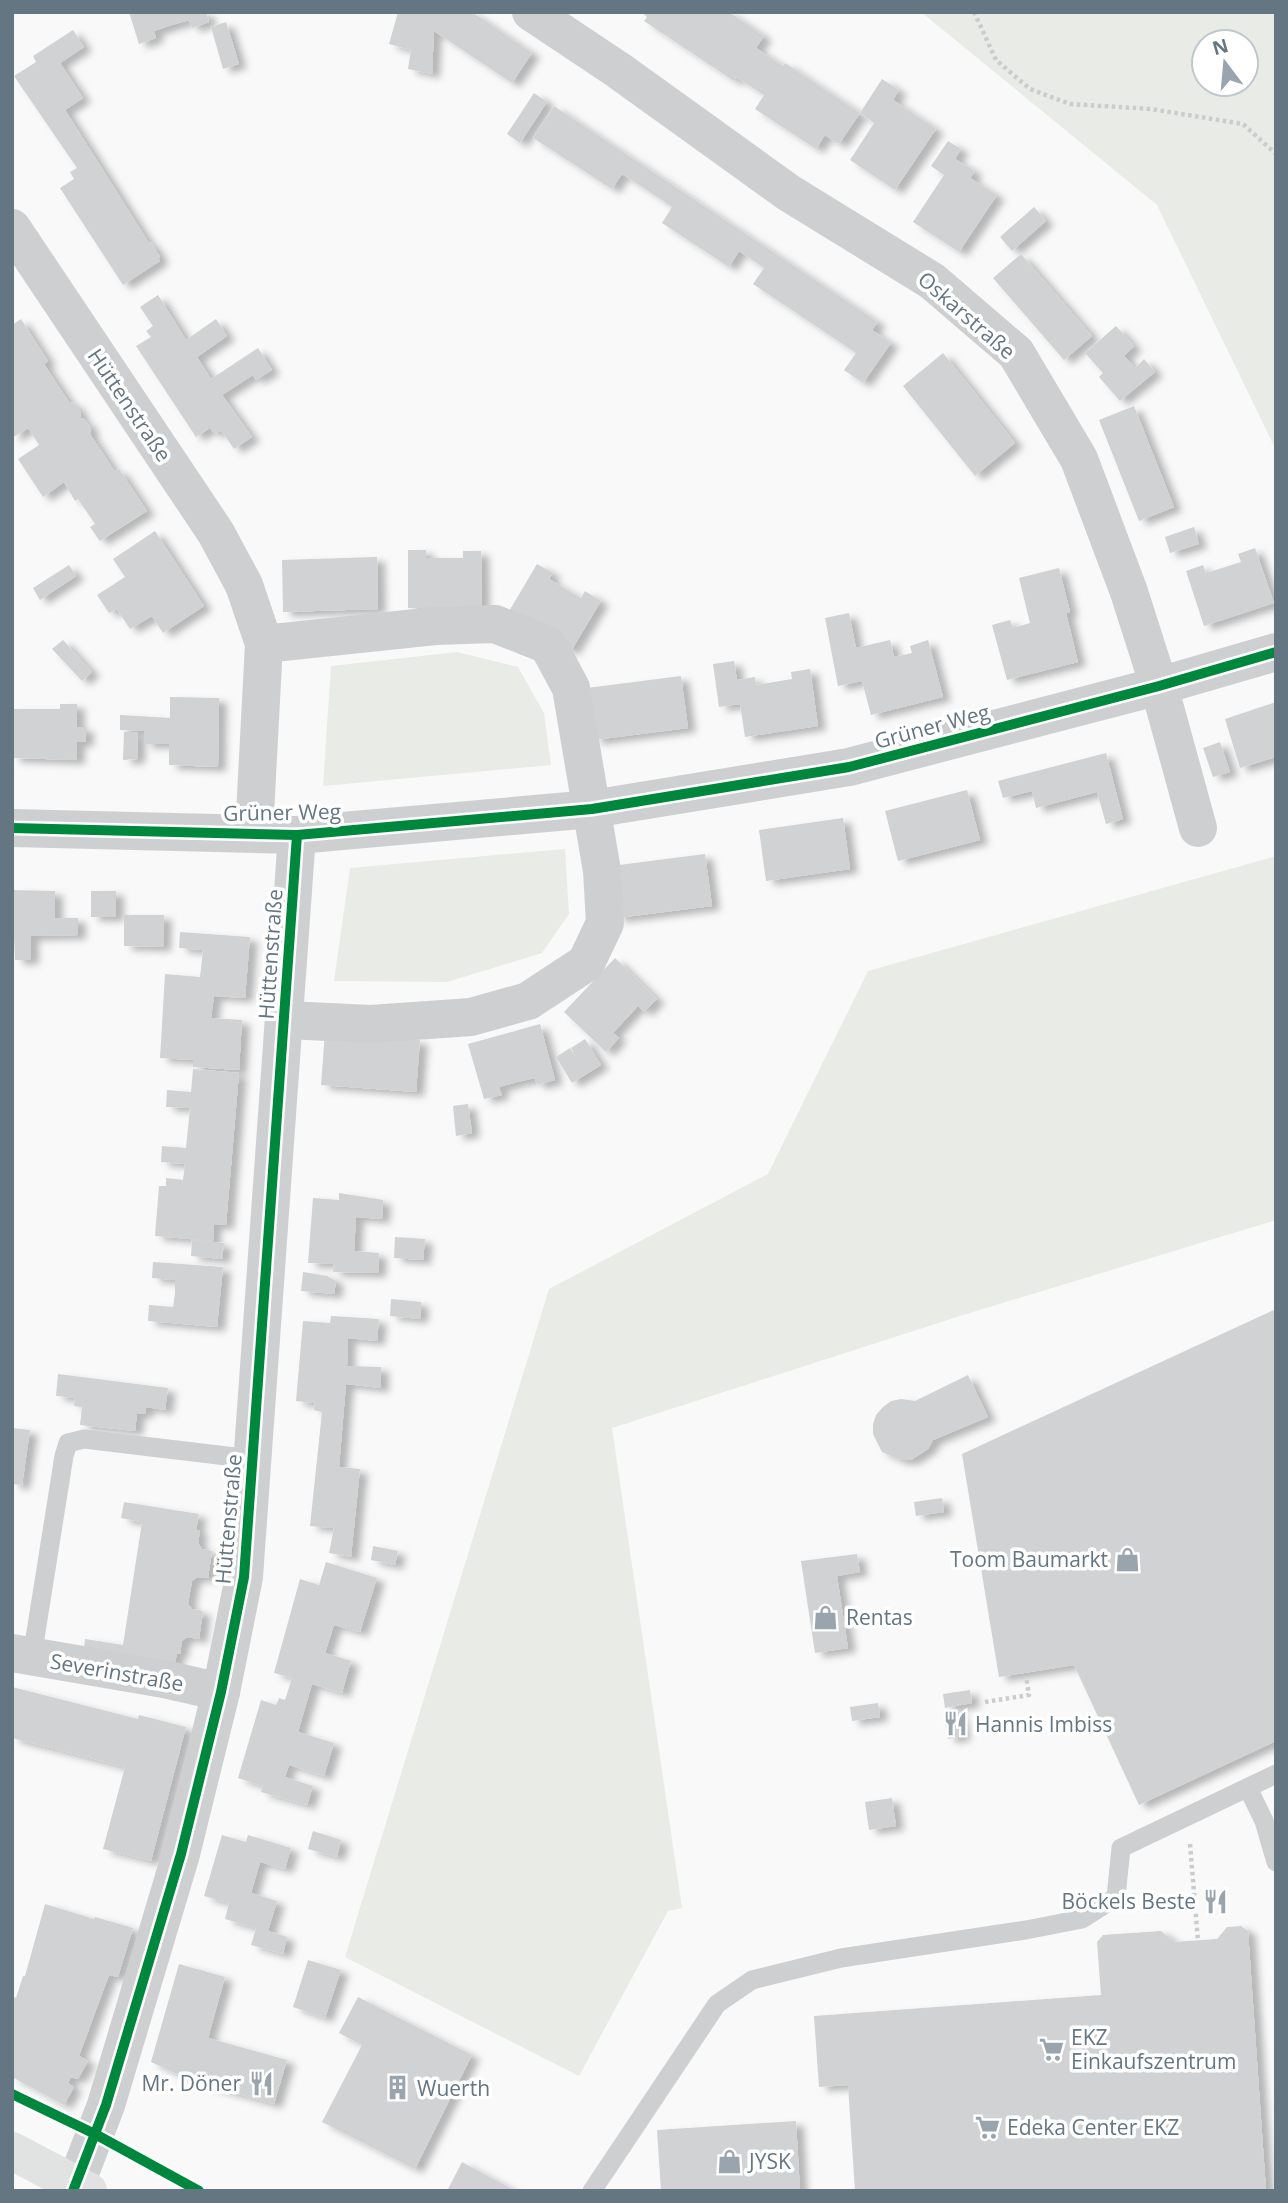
<svg xmlns="http://www.w3.org/2000/svg" width="1288" height="2203" viewBox="0 0 1288 2203" font-family="'Open Sans',sans-serif">
<defs>
<filter id="shadow"><feDropShadow dx="8" dy="4.5" stdDeviation="3.5" flood-color="#0004"/></filter>
</defs>
<rect width="100%" height="100%" fill="#f9f9f9"/>
<g fill="#e8ebe6" fill-rule="evenodd">
<path d="M921,12H1276V450L1157,205ZM1204,42H1246V84H1204Z"/>
<polygon points="457,652 518,667 544,713 551,765 323,786 331,666"/>
<polygon points="565,849 569,914 542,953 447,982 334,981 350,868"/>
<polygon points="1276,856 1276,1220 963,1315 612,1428 682,1908 668,1911 579,2076 345,1957 549,1289 768,1174 868,971"/>
</g>
<g fill="#d0d2d3" filter="url(#shadow)">
<polygon points="129,12 206,12 209,22 192,28 189,20 172,25 154,31 156,38 139,44"/>
<polygon points="398,12 472,12 532,53 512,83 434,31 432,74 408,69 411,50 389,44"/>
<polygon points="641,12 729,12 764,36 756,48 783,66 785,63 860,113 882,79 899,90 893,100 936,129 895,190 850,160 874,123 860,113 839,144 825,135 816,149 755,109 764,95 736,77 734,81 644,21 647,17"/>
<polygon points="226,22 239,64 223,69 211,27"/>
<polygon points="73,30 84,47 60,63 83,98 65,110 149,243 151,242 160,257 158,258 160,261 123,285 60,188 74,179 70,172 77,168 14,76 36,62 33,56"/>
<polygon points="534,93 547,102 520,143 507,134"/>
<polygon points="554,106 878,322 872,330 891,343 863,383 844,370 856,353 753,284 764,268 739,251 729,267 662,223 672,207 647,190 622,174 612,189 533,138"/>
<polygon points="948,141 961,149 955,159 975,171 970,178 997,195 959,252 913,222 944,175 931,166"/>
<polygon points="1034,207 1046,221 1012,251 1000,237"/>
<polygon points="1021,254 1092,336 1064,360 993,278"/>
<polygon points="158,295 186,340 216,319 227,336 197,357 211,379 258,348 272,370 256,380 253,375 222,395 252,437 234,449 221,430 215,434 210,428 196,437 136,346 151,337 146,331 153,326 140,307"/>
<polygon points="21,319 48,361 44,364 61,390 69,402 74,403 81,413 80,418 84,419 91,428 90,434 115,472 119,469 147,511 100,541 90,527 95,524 78,499 75,501 64,482 43,497 18,459 39,445 28,428 12,438 12,325"/>
<polygon points="1116,326 1134,346 1124,356 1135,368 1144,359 1155,372 1120,401 1099,377 1103,373 1085,353"/>
<polygon points="943,353 1015,443 975,476 903,386"/>
<polygon points="1134,406 1174,507 1139,521 1099,420"/>
<polygon points="1194,527 1199,544 1170,553 1165,537"/>
<polygon points="155,531 204,606 163,633 152,616 130,629 117,609 109,613 97,595 125,577 113,559"/>
<polygon points="1255,548 1274,603 1204,626 1186,571 1203,565 1206,573 1241,562 1238,554"/>
<polygon points="408,550 426,550 426,558 463,558 463,551 481,551 482,608 408,608"/>
<polygon points="377,557 378,609 283,612 282,560"/>
<polygon points="537,564 553,573 549,579 581,598 585,591 601,601 571,651 508,613"/>
<polygon points="69,565 76,576 40,600 33,588"/>
<polygon points="1059,568 1070,612 1066,613 1078,662 1007,680 992,625 1010,620 1013,628 1030,623 1019,578"/>
<polygon points="849,613 856,648 890,640 894,657 912,653 910,646 928,640 943,697 871,715 862,681 838,686 825,618"/>
<polygon points="63,640 92,672 82,681 52,649"/>
<polygon points="734,661 737,680 755,677 756,685 792,679 791,672 810,669 818,726 745,737 740,704 719,707 713,664"/>
<polygon points="681,676 688,728 594,740 587,688"/>
<polygon points="170,697 219,698 218,767 169,765 169,744 144,744 144,731 120,730 120,715 170,718"/>
<polygon points="1276,702 1276,757 1240,768 1225,719"/>
<polygon points="60,704 77,704 77,727 86,727 86,742 77,742 77,760 12,758 12,709 60,709"/>
<polygon points="124,732 138,732 137,759 123,760"/>
<polygon points="1220,742 1230,772 1213,777 1203,748"/>
<polygon points="1106,753 1123,819 1106,824 1097,792 1036,808 1032,791 1003,798 998,781"/>
<polygon points="967,790 980,840 898,861 885,811"/>
<polygon points="843,818 850,869 766,881 759,830"/>
<polygon points="705,854 712,906 617,918 611,866"/>
<polygon points="12,890 55,891 55,918 78,918 78,935 31,936 31,960 15,960"/>
<rect x="91" y="891" width="25" height="26"/>
<polygon points="124,915 164,915 163,947 124,946"/>
<polygon points="180,932 250,937 245,998 214,996 211,1018 242,1020 239,1070 193,1067 193,1060 160,1058 165,974 200,977 203,950 179,948"/>
<polygon points="615,958 657,999 644,1012 638,1006 613,1033 619,1038 606,1052 564,1012"/>
<polygon points="540,1024 555,1080 537,1085 535,1078 517,1082 499,1087 502,1095 484,1099 468,1044"/>
<polygon points="325,1032 420,1040 416,1092 321,1085"/>
<polygon points="585,1039 601,1065 572,1083 556,1057 570,1048 575,1056 571,1048"/>
<polygon points="193,1069 239,1073 226,1225 214,1224 213,1241 155,1236 159,1186 166,1186 166,1178 183,1180 185,1164 161,1162 162,1146 186,1148 190,1108 166,1107 167,1090 191,1092"/>
<polygon points="468,1104 472,1133 456,1136 453,1106"/>
<polygon points="339,1193 383,1200 382,1219 356,1217 354,1251 379,1253 378,1273 333,1272 334,1264 308,1263 313,1198 339,1200"/>
<polygon points="395,1237 425,1239 423,1260 394,1258"/>
<polygon points="192,1240 224,1243 222,1259 191,1256"/>
<polygon points="153,1262 223,1267 217,1327 148,1321 149,1305 173,1307 175,1293 175,1280 152,1278"/>
<polygon points="303,1272 327,1276 336,1281 334,1294 301,1291"/>
<polygon points="391,1299 421,1302 420,1319 390,1316"/>
<polygon points="1276,1309 1276,1741 1139,1805 1074,1665 999,1677 962,1454"/>
<polygon points="331,1316 379,1319 377,1341 348,1338 347,1366 381,1367 381,1388 346,1384 339,1467 360,1469 351,1557 329,1553 334,1528 310,1526 322,1412 314,1410 315,1403 296,1401 303,1321 330,1323"/>
<polygon points="58,1374 168,1388 165,1410 146,1407 145,1414 137,1413 135,1431 80,1425 82,1407 74,1406 75,1398 56,1396"/>
<polygon points="968,1375 988,1417 933,1440 928,1449 911,1460 900,1460 882,1452 873,1434 873,1424 876,1415 883,1407 891,1401 901,1399 915,1401"/>
<polygon points="12,1428 30,1430 22,1485 12,1484"/>
<polygon points="942,1498 944,1512 916,1516 914,1502"/>
<polygon points="124,1502 199,1514 196,1530 200,1531 198,1543 202,1549 212,1551 208,1578 197,1577 192,1581 188,1604 192,1609 203,1611 199,1639 187,1637 182,1641 180,1654 177,1653 174,1669 83,1655 85,1639 123,1645 142,1522 121,1518"/>
<polygon points="373,1546 398,1551 395,1565 371,1560"/>
<polygon points="857,1554 860,1572 837,1576 848,1648 815,1653 801,1561"/>
<polygon points="326,1562 377,1578 360,1632 334,1625 325,1653 351,1661 342,1693 312,1684 298,1732 334,1743 324,1776 289,1765 285,1777 313,1786 307,1805 261,1792 263,1786 238,1778 261,1700 276,1705 279,1698 285,1700 292,1678 274,1673 300,1579 319,1585"/>
<polygon points="12,1687 138,1719 139,1715 186,1727 151,1861 103,1849 125,1767 12,1738"/>
<polygon points="970,1690 972,1703 945,1708 943,1694"/>
<polygon points="878,1703 880,1717 852,1721 850,1707"/>
<polygon points="959,1712 963,1736 948,1739 944,1714"/>
<polygon points="892,1798 896,1826 869,1830 865,1802"/>
<polygon points="313,1831 341,1840 337,1857 308,1849"/>
<polygon points="222,1835 246,1842 248,1835 291,1848 285,1869 260,1862 251,1893 277,1901 268,1931 287,1937 283,1954 251,1945 256,1928 225,1919 229,1903 204,1896"/>
<polygon points="45,1904 94,1919 95,1917 133,1928 118,1977 109,1975 79,2056 88,2061 78,2079 71,2077 68,2083 74,2087 64,2105 12,2077 12,1996 16,1998 23,1976 25,1976"/>
<polygon points="1241,1926 1248,1931 1266,2191 855,2191 848,2085 819,2087 814,2016 1101,1995 1097,1942 1103,1935 1161,1931 1174,1942 1217,1939 1227,1927"/>
<polygon points="308,1960 341,1970 325,2018 293,2007"/>
<polygon points="179,1964 225,1977 208,2038 287,2060 274,2104 195,2082 151,2062"/>
<polygon points="358,1997 472,2055 415,2169 322,2122 362,2045 339,2033"/>
<polygon points="796,2121 800,2191 661,2191 657,2130"/>
<polygon points="462,2162 510,2188 509,2191 447,2191"/>
</g>
<g fill="none" stroke-linecap="round" stroke-linejoin="round">
<g stroke="#cbcccd" stroke-width="4.5" stroke-dasharray="3.5 3.5" stroke-linecap="butt">
<polyline points="974,12 996,60 1030,89 1070,104 1151,109 1243,124 1276,154"/>
<polyline points="985,1702 1029,1695 1026,1676"/>
<polyline points="1190,1844 1198,1941"/>
</g>
<g stroke="#cecfd0" stroke-width="19">
<polyline points="32,1657 64,1456 68,1443 84,1439 252,1459"/>
<polyline points="1248,1788 1264,1821 1276,1862"/>
<polyline points="592,2191 717,2004 752,1980 841,1958 1026,1930 1082,1919 1116,1897 1121,1848 1276,1774"/>
</g>
<g stroke="#cecfd0" stroke-width="38">
<polyline points="531,12 618,70 789,193 932,281 1016,353 1079,459 1129,592 1159,686 1198,828"/>
<polyline points="12,228 216,533 244,585 264,644 254,833"/>
<polyline points="264,644 435,626 495,624 548,645 571,688 602,871 605,923 586,963 528,1001 471,1017 371,1024 286,1020"/>
<polyline points="12,828 297,835 592,809 849,767 1159,686 1276,652"/>
<polyline points="12,1653 164,1679 221,1692"/>
<polyline points="73,2191 106,2105 181,1854 221,1692 244,1577 297,835"/>
</g>
<polyline stroke="#e1e2e2" stroke-width="38" points="12,2151 88,2191"/>
<defs>
<g id="cycleway">
<polyline points="12,828 297,835 592,809 849,767 1159,686 1276,652"/>
<polyline points="12,2094 95,2134 199,2191"/>
<polyline points="73,2191 106,2105 181,1854 221,1692 244,1577 297,835"/>
</g>
</defs>
<use href="#cycleway" stroke="#fff" stroke-width="15"/>
<use href="#cycleway" stroke="#00873e" stroke-width="10"/>
</g>
<defs>
<symbol id="shop-bare" viewBox="-9 -9 18 18"><path d="M-5-2.5h2.3a2.7 3.5 0 0 1 5.4 0H5L5.5 6h-11ZM-1.5-2.5h3a1.5 2.3 0 0 0-3 0Z" fill="#99a4ac" stroke="#fff" stroke-width="2.5" paint-order="stroke"/></symbol>
<symbol id="restaurant-bare" viewBox="-9 -9 18 18"><path d="M-5-6h1v4h1v-4h1v4h1v-4h1v5L-1.5 .5V6h-2V.5L-5-1ZM5-6V6H3V1.5H1.5Q1.5-4 5-6Z" fill="#99a4ac" stroke="#fff" stroke-width="2.5" paint-order="stroke"/></symbol>
<symbol id="supermarket-bare" viewBox="-9 -9 18 18"><path d="M-6-5.5h2.5l.6 2H6L4.5 2H-2.5L-4.4-4H-6ZM-1.5 3.2a1.3 1.3 0 1 0 .1 0ZM3 3.2a1.3 1.3 0 1 0 .1 0Z" fill="#99a4ac" stroke="#fff" stroke-width="2.5" paint-order="stroke"/></symbol>
<symbol id="building-bare" viewBox="-9 -9 18 18"><path d="M-4-6H4V6H1V3H-1V6H-4ZM-2.5-4.3h1.7v1.8h-1.7ZM.8-4.3h1.7v1.8H.8ZM-2.5-1h1.7V.8h-1.7ZM.8-1h1.7V.8H.8Z" fill="#99a4ac" stroke="#fff" stroke-width="2.5" paint-order="stroke"/></symbol>
</defs>
<g fill-rule="evenodd">
<use href="#shop-bare" x="1110" y="1542" width="35" height="35"/>
<use href="#shop-bare" x="808" y="1600" width="35" height="35"/>
<use href="#restaurant-bare" x="938" y="1706" width="35" height="35"/>
<use href="#restaurant-bare" x="1198" y="1884" width="35" height="35"/>
<use href="#supermarket-bare" x="1034" y="2032" width="35" height="35"/>
<use href="#restaurant-bare" x="244" y="2066" width="35" height="35"/>
<use href="#building-bare" x="380" y="2070" width="35" height="35"/>
<use href="#supermarket-bare" x="970" y="2110" width="35" height="35"/>
<use href="#shop-bare" x="712" y="2144" width="35" height="35"/>
</g>
<g text-anchor="middle" dominant-baseline="central" stroke-width="7" stroke-linejoin="round" paint-order="stroke">
<g font-size="21" fill="#657683" stroke="#fff">
<text transform="translate(967 315) rotate(41)">Oskarstraße</text>
<text transform="translate(130 405) rotate(56)">Hüttenstraße</text>
<text transform="translate(932 726) rotate(-15)">Grüner Weg</text>
<text transform="translate(282 812) rotate(-1)">Grüner Weg</text>
<text transform="translate(270 954) rotate(-86)">Hüttenstraße</text>
<text transform="translate(228 1519) rotate(-85)">Hüttenstraße</text>
<text transform="translate(117 1672) rotate(10)">Severinstraße</text>
</g>
<g font-size="21" fill="#657683" stroke="#fff" text-anchor="start">
<text x="1108" y="1559" text-anchor="end">Toom Baumarkt</text>
<text x="846" y="1617">Rentas</text>
<text x="975" y="1724">Hannis Imbiss</text>
<text x="1196" y="1901" text-anchor="end">Böckels Beste</text>
<text x="1071" y="2037">EKZ<tspan x="1071" dy="24">Einkaufszentrum</tspan></text>
<text x="241" y="2083" text-anchor="end">Mr. Döner</text>
<text x="417" y="2088">Wuerth</text>
<text x="1007" y="2127">Edeka Center EKZ</text>
<text x="749" y="2161">JYSK</text>
</g>
</g>
<rect width="1288" height="2203" fill="none" stroke="#657683" stroke-width="28"/>
<g transform="translate(1225 63) rotate(344)"><circle r="33" fill="#ffffff" stroke="#c1c8cd" stroke-width="2"/>
<path d="M0-5L12 26L0 18L-12 26Z" fill="#99a4ac"/>
<text y="-10" font-size="19" font-weight="bold" text-anchor="middle" fill="#657683">N</text>
</g>
</svg>
